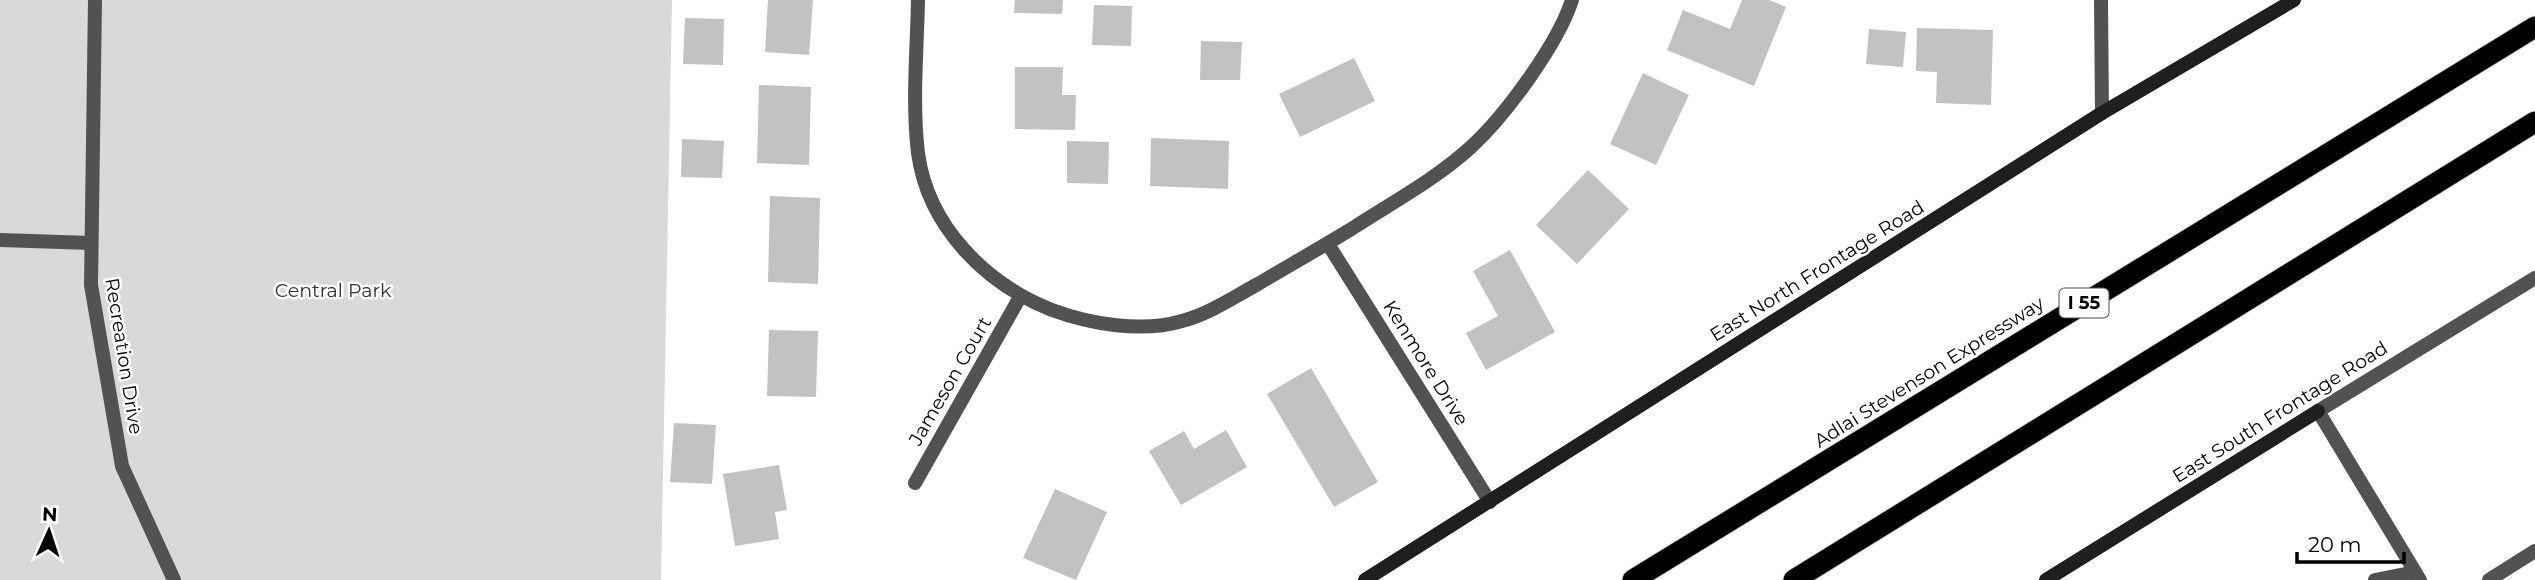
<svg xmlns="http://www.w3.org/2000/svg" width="2535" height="580" viewBox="0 0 2535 580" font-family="Montserrat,sans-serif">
<rect width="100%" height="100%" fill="#fff"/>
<polygon fill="#d9d9d9" points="0,0 672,0 661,580 0,580"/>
<g fill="#c2c2c2">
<polygon points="768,0 813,0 809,55 765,52"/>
<polygon points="1015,0 1063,0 1062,14 1014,13"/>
<polygon points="1742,0 1769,0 1786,7 1754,86 1667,50 1683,10 1730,29"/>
<polygon points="1094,5 1132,6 1131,46 1092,45"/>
<polygon points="685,18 724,19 723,65 683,64"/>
<polygon points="1917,28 1993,30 1991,105 1936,103 1937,72 1916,71"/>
<polygon points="1869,29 1906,32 1903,67 1866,64"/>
<polygon points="1201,41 1242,42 1240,80 1200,80"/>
<polygon points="1354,58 1375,101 1300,137 1279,94"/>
<polygon points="1015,67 1063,67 1062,95 1076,95 1075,130 1015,129"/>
<polygon points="1643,73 1689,95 1656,165 1610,144"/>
<polygon points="759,85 811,87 809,165 757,163"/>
<polygon points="1151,138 1229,141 1228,189 1150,186"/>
<polygon points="682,139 724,141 722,178 681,177"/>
<polygon points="1067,141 1109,142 1108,184 1067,183"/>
<polygon points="1588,170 1629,209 1577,264 1536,225"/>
<polygon points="770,196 820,198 818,284 768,282"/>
<polygon points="1510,250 1555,332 1486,370 1466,333 1498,316 1473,271"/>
<polygon points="769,330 818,331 816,397 767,396"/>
<polygon points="1311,368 1378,482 1334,507 1267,394"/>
<polygon points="674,423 716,425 712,484 670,482"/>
<polygon points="1226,430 1247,467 1181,505 1149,451 1184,431 1194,449"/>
<polygon points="779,465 787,510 775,512 779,539 735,546 723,474"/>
<polygon points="1055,489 1107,512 1076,580 1023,558"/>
</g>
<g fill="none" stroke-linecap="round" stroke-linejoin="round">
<defs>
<g id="highway">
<polyline points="1633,580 2535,27"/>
<polyline points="1794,580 2535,122"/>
</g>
</defs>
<use href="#highway" stroke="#dbdbdb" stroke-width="23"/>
<g stroke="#525252" stroke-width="14">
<polyline points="0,240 91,243"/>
<polyline points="2375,580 2415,572"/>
<polyline points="2489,580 2535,551"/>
</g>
<g stroke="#525252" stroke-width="14">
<polyline points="95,0 91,285 122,466 174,580"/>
<path d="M918,0C917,51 912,103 918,153C928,227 986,284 1052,310C1090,324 1142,333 1182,321C1209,314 1234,297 1258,284C1290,265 1322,247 1353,228C1393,202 1436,179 1471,147C1505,116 1558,44 1572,0"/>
<polyline points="2101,0 2102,113"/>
<polyline points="1328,244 1490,502"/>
<polyline points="915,483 1020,297"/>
<polyline points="2420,580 2318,411 2535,278"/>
</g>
<g stroke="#1f1f1f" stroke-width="14">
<polyline points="1365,580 2102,113 2294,0"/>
<polyline points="2046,580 2318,411"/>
</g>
<use href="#highway" stroke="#000" stroke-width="21"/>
</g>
<g text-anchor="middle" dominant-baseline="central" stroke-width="5" stroke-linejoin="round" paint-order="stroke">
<rect fill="#fff" stroke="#4c4c4c" stroke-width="2" x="2059.5" y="288.5" width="49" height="29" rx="5"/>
<g font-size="18" font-weight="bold" fill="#000">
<text x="2084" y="303">I 55</text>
</g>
<g font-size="19" fill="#000" stroke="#fff">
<text transform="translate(1817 271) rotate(-32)">East North Frontage Road</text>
<text transform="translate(124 356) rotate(81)">Recreation Drive</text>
<text transform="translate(1426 363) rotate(58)">Kenmore Drive</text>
<text transform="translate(1929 372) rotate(-32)">Adlai Stevenson Expressway</text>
<text transform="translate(950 381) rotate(-60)">Jameson Court</text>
<text transform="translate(2280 412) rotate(-32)">East South Frontage Road</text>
</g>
<g font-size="19" fill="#303030" stroke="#fff">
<text x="333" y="290">Central Park</text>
</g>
</g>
<g transform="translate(49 531) rotate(3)" stroke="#ffffff" stroke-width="5" paint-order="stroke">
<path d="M0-5L12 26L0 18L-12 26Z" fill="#000000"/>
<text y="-10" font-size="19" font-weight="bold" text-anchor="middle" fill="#000000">N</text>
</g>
<path d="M2297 552v10h107v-10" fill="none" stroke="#000000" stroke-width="3.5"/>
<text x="2308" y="552" font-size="21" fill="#000000" stroke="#ffffff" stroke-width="5" paint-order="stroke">20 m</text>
</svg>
